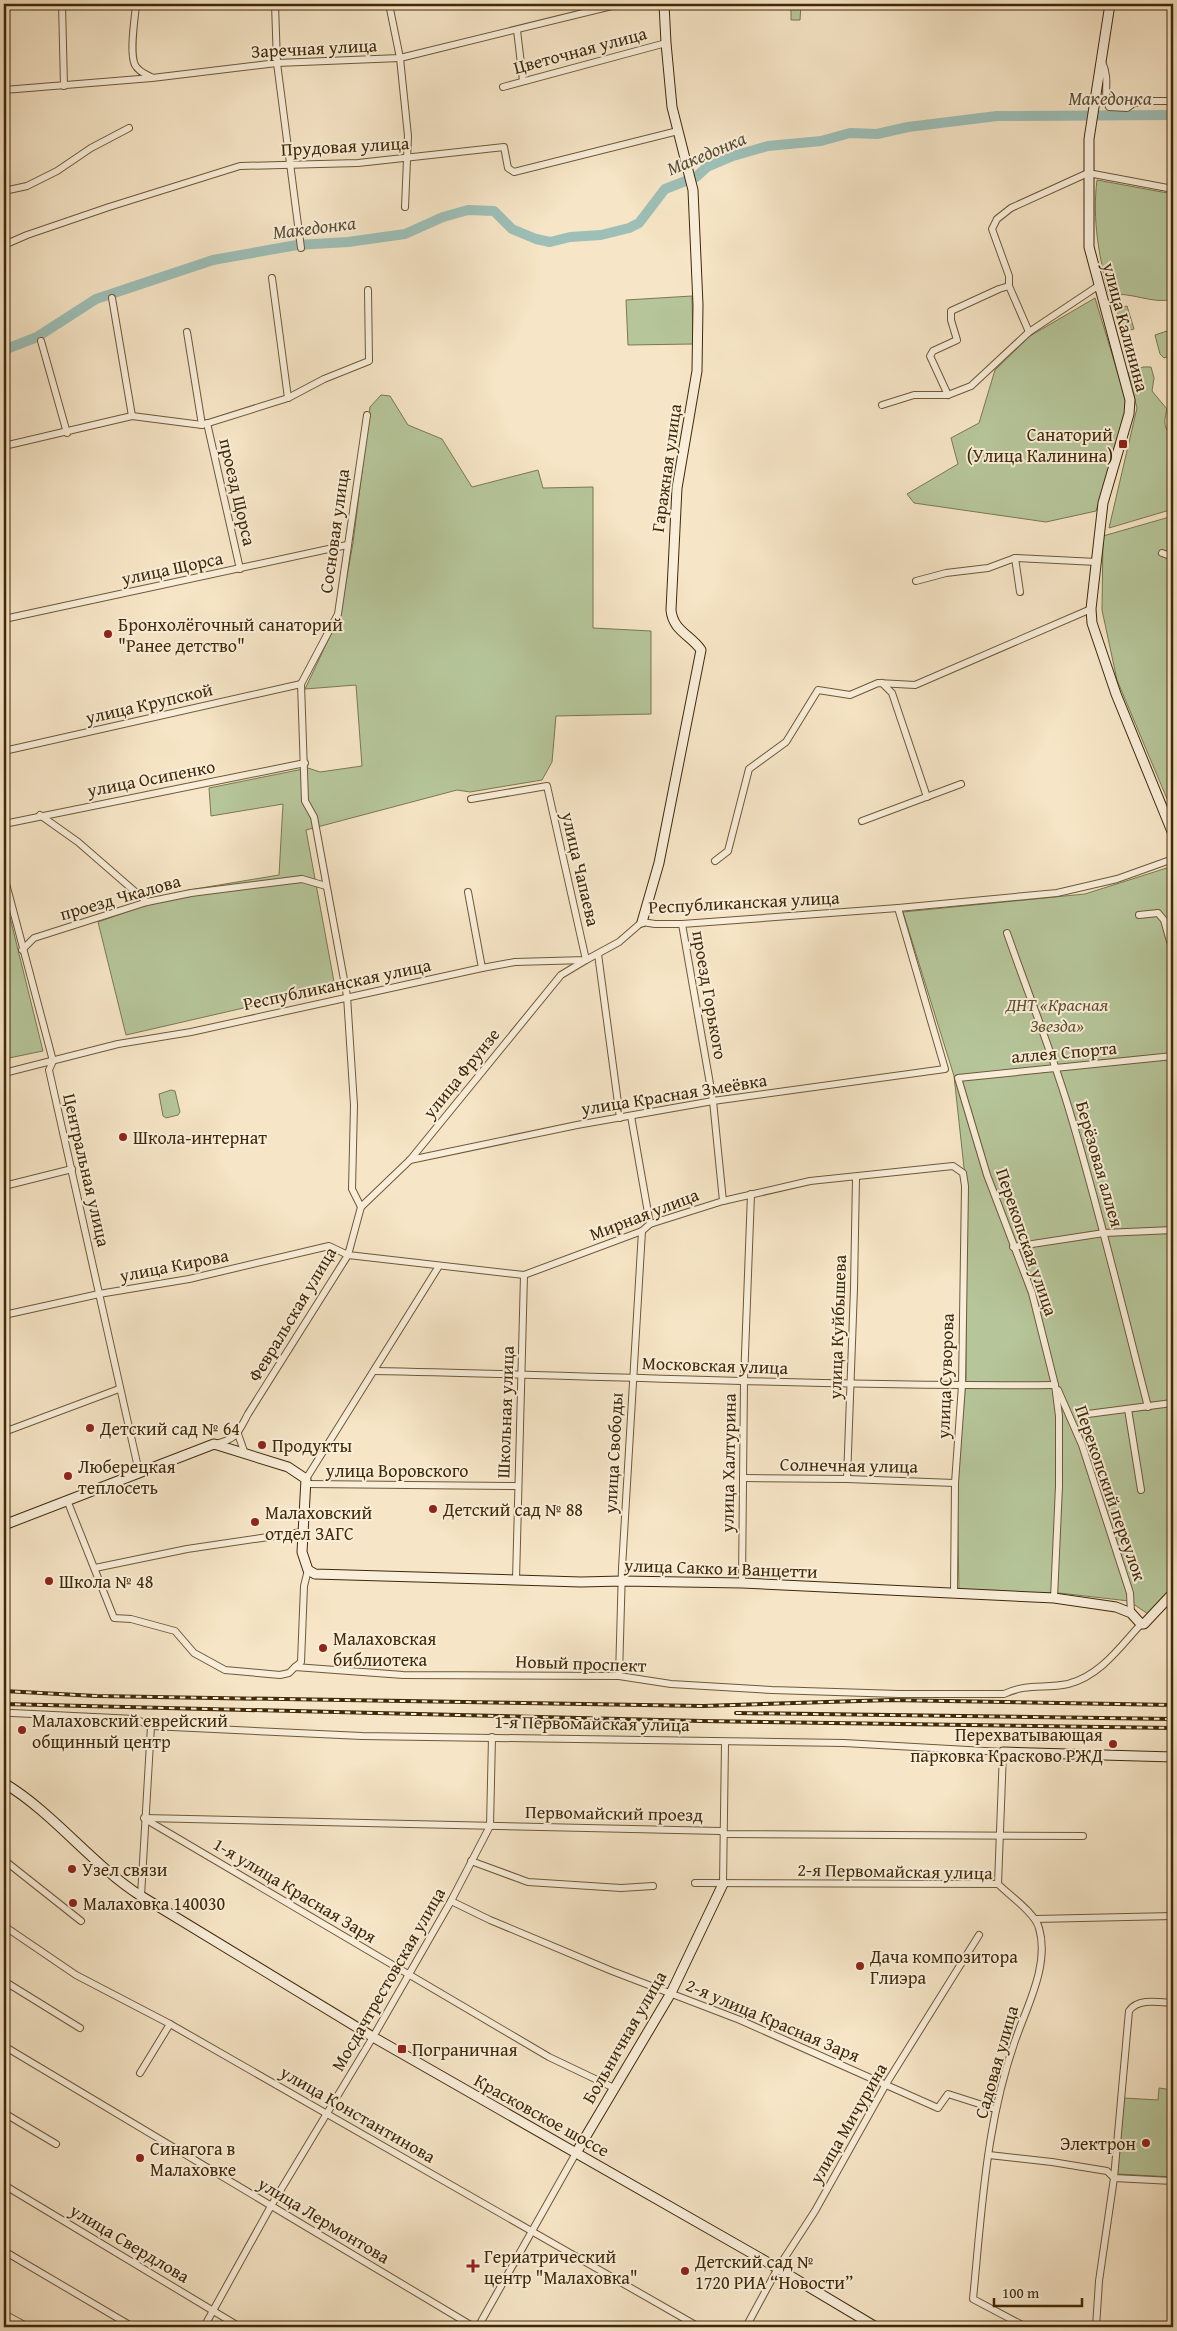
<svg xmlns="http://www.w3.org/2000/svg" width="1177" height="2331" viewBox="0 0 1177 2331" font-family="'Gentium Book Plus',serif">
<rect width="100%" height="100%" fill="#f6e5c6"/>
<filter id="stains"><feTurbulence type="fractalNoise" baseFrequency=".004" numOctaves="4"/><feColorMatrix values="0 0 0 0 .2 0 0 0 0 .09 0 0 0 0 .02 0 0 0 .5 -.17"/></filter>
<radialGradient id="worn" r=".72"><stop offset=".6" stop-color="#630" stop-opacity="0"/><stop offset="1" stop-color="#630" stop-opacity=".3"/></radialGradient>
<g fill="#b6c69a" stroke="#7b7850">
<polygon points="791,4 801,4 800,20 791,20"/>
<path d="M1097,180L1173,194V299C1153,305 1131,291 1109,295C1099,257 1092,219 1097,180Z"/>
<polygon points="692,296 693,344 628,345 626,300"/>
<polygon points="1095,298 1125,397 1127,412 1096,511 1046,522 914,503 907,494 958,464 951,438 979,423 995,370 1030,336"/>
<polygon points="1127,306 1134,329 1123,332 1116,309"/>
<polygon points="1173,329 1173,355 1164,358 1160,354 1155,335"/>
<path d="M1143,367H1151L1154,378L1152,391L1167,409C1164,421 1163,429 1173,436V509L1109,528L1137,408L1128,373Z"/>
<polygon points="381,395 390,396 408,425 442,439 472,487 538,470 543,488 593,487 593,628 651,631 651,714 556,716 552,762 542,780 470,792 457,790 306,830 335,987 126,1035 98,922 189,890 279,875 283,804 211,816 209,788 308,768 320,772 362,766 356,685 305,689 340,615 353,543 370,407"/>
<polygon points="1173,516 1173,813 1117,680 1102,610 1103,536"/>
<polygon points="1173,866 1173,1587 1148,1614 1129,1601 1059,1593 998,1592 959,1589 957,1483 966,1378 966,1186 954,1076 903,912 1085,894"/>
<polygon points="4,893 43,1051 4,1059 4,892"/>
<polygon points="171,1090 175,1091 180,1112 178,1115 166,1118 163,1116 159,1094"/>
<polygon points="1159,2088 1173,2090 1173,2177 1117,2174 1124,2098 1158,2100"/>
</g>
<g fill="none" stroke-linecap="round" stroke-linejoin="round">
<polyline stroke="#9dbfb7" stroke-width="10" points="4,350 37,337 96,299 213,260 297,245 348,242 405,234 443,217 468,210 494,211 512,229 536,239 550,242 570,237 601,235 629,228 639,223 665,189 696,177 707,167 733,156 768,146 821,141 850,133 877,134 908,127 997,116 1173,115"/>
<defs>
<g id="street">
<polyline points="62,4 64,86"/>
<path d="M136,4C135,19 129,52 135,65C138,71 145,74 151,77"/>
<polyline points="275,4 277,63 301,248"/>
<polyline points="389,4 400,58 408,136 405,207"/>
<polyline points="517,30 523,81"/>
<path d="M1102,62C1111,81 1102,93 1109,107L1127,108L1134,103L1147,101H1173"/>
<polyline points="503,87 666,43"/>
<polyline points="4,90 152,78 277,63 400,58 620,4"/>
<polyline points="4,191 27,186 57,171 91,148 129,128"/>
<polyline points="4,245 27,235 109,207 240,166 358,163 504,147 508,168 514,172 678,131"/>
<polyline points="272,278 288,398"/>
<polyline points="112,298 132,416"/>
<polyline points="187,332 202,425"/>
<polyline points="1029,332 1009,286 1009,276 992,229 997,219 1011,208 1088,173 1173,189"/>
<polyline points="41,341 67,433"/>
<polyline points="948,395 930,356 933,351 957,340 951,320 951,311 999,289 1009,286"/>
<polyline points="882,405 914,395 948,395 971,386 1029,332 1098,286"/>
<polyline points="207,423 240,569"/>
<polyline points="4,446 132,416 202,425 288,398 324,379 369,361 368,290"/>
<polyline points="1162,553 1173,557"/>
<polyline points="1015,558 1020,592"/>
<polyline points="916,581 946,573 988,568 1015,558 1097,562"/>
<polyline points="4,619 347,545"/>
<polyline points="882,683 892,693 927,797"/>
<polyline points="4,751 301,684"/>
<polyline points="40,815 78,842 147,902"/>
<polyline points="862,821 961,784"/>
<polyline points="4,824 305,763"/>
<polyline points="715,861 728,851 749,769 786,742 818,690 850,695 878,683 915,685 1091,609"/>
<polyline points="4,876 53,1061 49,1070 139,1472"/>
<polyline points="468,892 482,968"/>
<polyline points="1139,915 1158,913 1164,920 1173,952"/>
<polyline points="682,924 713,1101 723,1201"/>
<path d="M1007,933C1027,991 1050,1047 1068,1106C1098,1205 1122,1306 1148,1407"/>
<polyline points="22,950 34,938 147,902 191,893 302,879 326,886"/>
<polyline points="598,954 620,1118"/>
<polyline points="4,1073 118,1044 191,1032 482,968 515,962 586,960 619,942 642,922 655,924 682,924 898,908 1057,893 1117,879 1173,859"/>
<polyline points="631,1116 650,1224"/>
<polyline points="410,1160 577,1125 713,1101 945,1069 898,908"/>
<polyline points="4,1186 72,1169"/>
<polyline points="361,1207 410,1160 561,975 586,960 547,786 471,799"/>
<polyline points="1013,1247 1104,1233 1173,1230"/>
<polyline points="4,1315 99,1294 189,1279 329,1246 348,1255 524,1275 642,1231 650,1224 723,1201 810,1181 953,1166 963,1173 965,1186 962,1385 955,1483 954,1592"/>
<path d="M374,1371C601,1375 828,1387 1055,1385"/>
<polyline points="1058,1390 1082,1445 1130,1593 1131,1613"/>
<polyline points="1128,1409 1141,1490"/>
<polyline points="1080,1415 1172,1403"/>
<polyline points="4,1432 119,1389"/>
<polyline points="238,1434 245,1454"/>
<path d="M215,1444C237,1439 238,1433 248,1414L348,1255L361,1207L352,1189L354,1105L347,996L314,817L305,801L301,684L338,614L367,415"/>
<polyline points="743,1478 847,1479 955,1483"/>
<polyline points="306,1479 439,1266"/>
<polyline points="847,1479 854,1288 856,1177"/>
<polyline points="307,1484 518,1486"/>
<path d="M67,1500L114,1618L131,1619L175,1631L194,1653L225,1670L280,1675L289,1673L295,1667L403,1675L619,1676L671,1684L772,1690L899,1694H1004C1027,1683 1044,1689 1068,1684C1100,1676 1120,1647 1141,1624"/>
<polyline points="95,1568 187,1549 302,1532"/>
<polyline points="516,1580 524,1275"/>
<polyline points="742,1583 744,1381 751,1194"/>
<polyline points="1054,1598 1059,1486 1059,1416 1055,1385 1032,1293 987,1175 958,1078 1173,1056"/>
<polyline points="295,1667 301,1662 304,1586 308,1570"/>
<polyline points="619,1676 622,1568 642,1231"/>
<polyline points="12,1713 135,1719 151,1726 362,1736 844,1743 1003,1752 998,1884"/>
<polyline points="144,1818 721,1831 725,1834 1083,1836"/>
<polyline points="145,1819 549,2057 614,2088"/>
<polyline points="4,1860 81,1921"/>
<polyline points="471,1861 528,1882 621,1888 653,1886"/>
<path d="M695,1883L998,1884C1009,1895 1035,1913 1039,1928C1049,1962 1030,2000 1019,2030C986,2116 982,2209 973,2299L1026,2327"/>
<polyline points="723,1884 725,1743"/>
<polyline points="141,1896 151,1726"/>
<polyline points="451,1901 490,1920 612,1971 740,2020 938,2108 948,2094 995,2109"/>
<polyline points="1035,1919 1173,1916"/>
<polyline points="4,1926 76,1975 170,2024 699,2327"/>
<polyline points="4,1981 80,2028"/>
<polyline points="4,2046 474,2327"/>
<polyline points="140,2073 170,2024"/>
<polyline points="4,2113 56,2144"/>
<polyline points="989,2155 1052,2162 1107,2171 1114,2178 1173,2181"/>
<polyline points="4,2185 240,2327"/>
<polyline points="4,2251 133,2327"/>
<polyline points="4,2314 28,2327"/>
<polyline points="204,2327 271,2206 373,2037 451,1901 490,1826 492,1737"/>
<polyline points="478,2327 576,2153"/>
<polyline points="746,2327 778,2268 815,2211 886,2084 979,1935"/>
<path d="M1096,2327L1099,2281L1114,2178L1129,2011C1138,1998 1158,2002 1173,2003"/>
</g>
<g id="secondary">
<polyline points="1110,4 1089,139 1089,247 1130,400 1129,414 1103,503 1091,609 1092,623 1116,694 1173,834"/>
<path d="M642,922L659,863L701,650C691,635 673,631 671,610L677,488L697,371L698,305L693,190L672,107L666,43L664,4"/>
<polyline points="4,1525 214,1444 288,1467 306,1479 302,1552 308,1570 315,1574 581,1582 622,1581 742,1583 1054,1598 1116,1607 1131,1613 1141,1624 1144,1624 1173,1593"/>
<polyline points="1003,1752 1173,1757"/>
<path d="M4,1783C55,1814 91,1864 141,1896L373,2037L767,2262L876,2327"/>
<polyline points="576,2153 671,1993 723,1884"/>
</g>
</defs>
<use href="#street" stroke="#6e5837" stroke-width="8"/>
<use href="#secondary" stroke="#402907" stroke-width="11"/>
<use href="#street" stroke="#f9eeda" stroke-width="6"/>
<use href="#secondary" stroke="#f9eeda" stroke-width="9"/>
<defs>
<g id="rail">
<polyline points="4,1691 96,1696 703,1706 891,1700 1173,1705"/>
<polyline points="4,1704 702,1721 1173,1728"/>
<polyline points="736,1713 1173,1719"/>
</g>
</defs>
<use href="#rail" stroke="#402907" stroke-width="4"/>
<use href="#rail" stroke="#f9eeda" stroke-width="2" stroke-dasharray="5.5" stroke-linecap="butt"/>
</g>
<g fill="#8f2418" stroke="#f9eeda" stroke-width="2">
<rect x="1118" y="439" width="10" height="10" rx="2.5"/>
<circle cx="108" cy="634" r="5"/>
<circle cx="123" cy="1137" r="5"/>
<circle cx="90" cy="1428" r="5"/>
<circle cx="262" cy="1445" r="5"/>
<circle cx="68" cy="1476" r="5"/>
<circle cx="433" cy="1509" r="5"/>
<circle cx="255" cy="1522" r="5"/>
<circle cx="49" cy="1581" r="5"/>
<circle cx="323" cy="1648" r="5"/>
<circle cx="22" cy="1730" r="5"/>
<circle cx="1113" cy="1744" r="5"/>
<circle cx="72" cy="1869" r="5"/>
<circle cx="73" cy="1903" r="5"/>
<circle cx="860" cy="1966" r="5"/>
<rect x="397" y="2044" width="10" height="10" rx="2.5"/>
<circle cx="1146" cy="2143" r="5"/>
<circle cx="140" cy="2158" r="5"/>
<path d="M470.5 2258.5h5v5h5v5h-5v5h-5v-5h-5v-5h5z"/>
<circle cx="685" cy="2271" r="5"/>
</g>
<g text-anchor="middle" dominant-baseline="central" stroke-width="4" stroke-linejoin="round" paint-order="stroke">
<g font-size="18" fill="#402907" stroke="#f9eeda">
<text transform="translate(314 48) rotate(-3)">Заречная улица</text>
<text transform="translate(580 50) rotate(-15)">Цветочная улица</text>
<text transform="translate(345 146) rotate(-3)">Прудовая улица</text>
<text transform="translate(1126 327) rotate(75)">улица Калинина</text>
<text transform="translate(666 468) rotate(-82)">Гаражная улица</text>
<text transform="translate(238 492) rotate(77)">проезд Щорса</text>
<text transform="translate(334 531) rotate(-82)">Сосновая улица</text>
<text transform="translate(172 568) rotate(-12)">улица Щорса</text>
<text transform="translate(149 703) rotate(-13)">улица Крупской</text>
<text transform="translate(151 778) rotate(-11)">улица Осипенко</text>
<text transform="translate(581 869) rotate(77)">улица Чапаева</text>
<text transform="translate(120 897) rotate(-16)">проезд Чкалова</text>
<text transform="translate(744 902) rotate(-3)">Республиканская улица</text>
<text transform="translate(337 984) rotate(-12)">Республиканская улица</text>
<text transform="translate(710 995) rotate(80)">проезд Горького</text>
<text transform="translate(1064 1052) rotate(-5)">аллея Спорта</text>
<text transform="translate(461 1073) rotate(-51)">улица Фрунзе</text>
<text transform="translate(674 1094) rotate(-9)">улица Красная Змеёвка</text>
<text transform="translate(1100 1164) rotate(74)">Берёзовая аллея</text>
<text transform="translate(87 1170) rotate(77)">Центральная улица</text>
<text transform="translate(644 1214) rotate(-21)">Мирная улица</text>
<text transform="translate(1027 1242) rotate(71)">Перекопская улица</text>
<text transform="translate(174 1265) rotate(-11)">улица Кирова</text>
<text transform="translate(292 1314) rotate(-59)">Февральская улица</text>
<text transform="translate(837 1327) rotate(-88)">улица Куйбышева</text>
<text transform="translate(715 1365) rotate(2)">Московская улица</text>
<text transform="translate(945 1376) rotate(-88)">улица Суворова</text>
<text transform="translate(505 1412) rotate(-88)">Школьная улица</text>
<text transform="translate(613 1453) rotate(-87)">улица Свободы</text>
<text transform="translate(728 1463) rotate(-89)">улица Халтурина</text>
<text transform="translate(849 1465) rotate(1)">Солнечная улица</text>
<text x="397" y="1470">улица Воровского</text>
<text transform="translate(1111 1493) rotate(71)">Перекопский переулок</text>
<text transform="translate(721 1568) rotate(2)">улица Сакко и Ванцетти</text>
<text transform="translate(581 1663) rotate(2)">Новый проспект</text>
<text transform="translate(592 1723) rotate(1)">1-я Первомайская улица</text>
<text transform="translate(614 1813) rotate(1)">Первомайский проезд</text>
<text transform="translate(895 1871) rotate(1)">2-я Первомайская улица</text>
<text transform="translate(295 1890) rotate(31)">1-я улица Красная Заря</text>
<text transform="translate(388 1979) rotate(-60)">Мосдачтрестовская улица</text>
<text transform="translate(773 2020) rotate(23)">2-я улица Красная Заря</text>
<text transform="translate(624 2037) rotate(-60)">Больничная улица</text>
<text transform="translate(996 2062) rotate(-74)">Садовая улица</text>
<text transform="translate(358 2114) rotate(30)">улица Константинова</text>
<text transform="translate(542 2115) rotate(29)">Красковское шоссе</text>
<text transform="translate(848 2123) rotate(-60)">улица Мичурина</text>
<text transform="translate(324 2220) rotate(31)">улица Лермонтова</text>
<text transform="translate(130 2243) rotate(31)">улица Свердлова</text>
</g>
<g font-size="18" fill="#402907" stroke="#f9eeda" text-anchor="start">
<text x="1113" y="434" text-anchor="end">Санаторий<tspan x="1113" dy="21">(Улица Калинина)</tspan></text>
<text x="118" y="624">Бронхолёгочный санаторий<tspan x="118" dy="21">"Ранее детство"</tspan></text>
<text x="133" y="1137">Школа-интернат</text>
<text x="100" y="1428">Детский сад № 64</text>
<text x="272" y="1445">Продукты</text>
<text x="78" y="1466">Люберецкая<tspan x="78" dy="21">теплосеть</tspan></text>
<text x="443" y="1509">Детский сад № 88</text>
<text x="265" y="1512">Малаховский<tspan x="265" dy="21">отдел ЗАГС</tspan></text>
<text x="59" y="1581">Школа № 48</text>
<text x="333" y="1638">Малаховская<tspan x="333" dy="21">библиотека</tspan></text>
<text x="32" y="1720">Малаховский еврейский<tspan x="32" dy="21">общинный центр</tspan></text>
<text x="1103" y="1734" text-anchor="end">Перехватывающая<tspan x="1103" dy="21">парковка Красково РЖД</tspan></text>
<text x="82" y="1869">Узел связи</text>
<text x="83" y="1903">Малаховка 140030</text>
<text x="870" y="1956">Дача композитора<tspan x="870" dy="21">Глиэра</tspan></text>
<text x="412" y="2049">Пограничная</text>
<text x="1136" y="2143" text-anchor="end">Электрон</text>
<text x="150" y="2148">Синагога в<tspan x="150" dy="21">Малаховке</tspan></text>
<text x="484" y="2256">Гериатрический<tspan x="484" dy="21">центр "Малаховка"</tspan></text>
<text x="695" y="2261">Детский сад №<tspan x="695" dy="21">1720 РИА “Новости”</tspan></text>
</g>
<g font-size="18" font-style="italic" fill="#5e502c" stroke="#f9eeda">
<text x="1057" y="1004">ДНТ «Красная<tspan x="1057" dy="21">Звезда»</tspan></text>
</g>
<g font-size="19" font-style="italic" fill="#574e33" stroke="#f9eeda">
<text x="1110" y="98">Македонка</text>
<text transform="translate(706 153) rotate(-23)">Македонка</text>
<text transform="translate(314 227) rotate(-7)">Македонка</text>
</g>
</g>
<rect width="1177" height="2331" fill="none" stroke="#f6e5c6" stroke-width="20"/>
<rect x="5" y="5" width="1167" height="2321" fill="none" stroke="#402907" stroke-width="2.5"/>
<rect x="10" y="10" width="1157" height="2311" fill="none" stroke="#402907"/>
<path d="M994 2298v8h88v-8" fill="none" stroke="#402907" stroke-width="2.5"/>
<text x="1002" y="2298" font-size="15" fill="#402907" stroke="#f9eeda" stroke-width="4" paint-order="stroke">100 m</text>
<rect width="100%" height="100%" filter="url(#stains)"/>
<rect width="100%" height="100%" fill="url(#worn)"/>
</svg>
